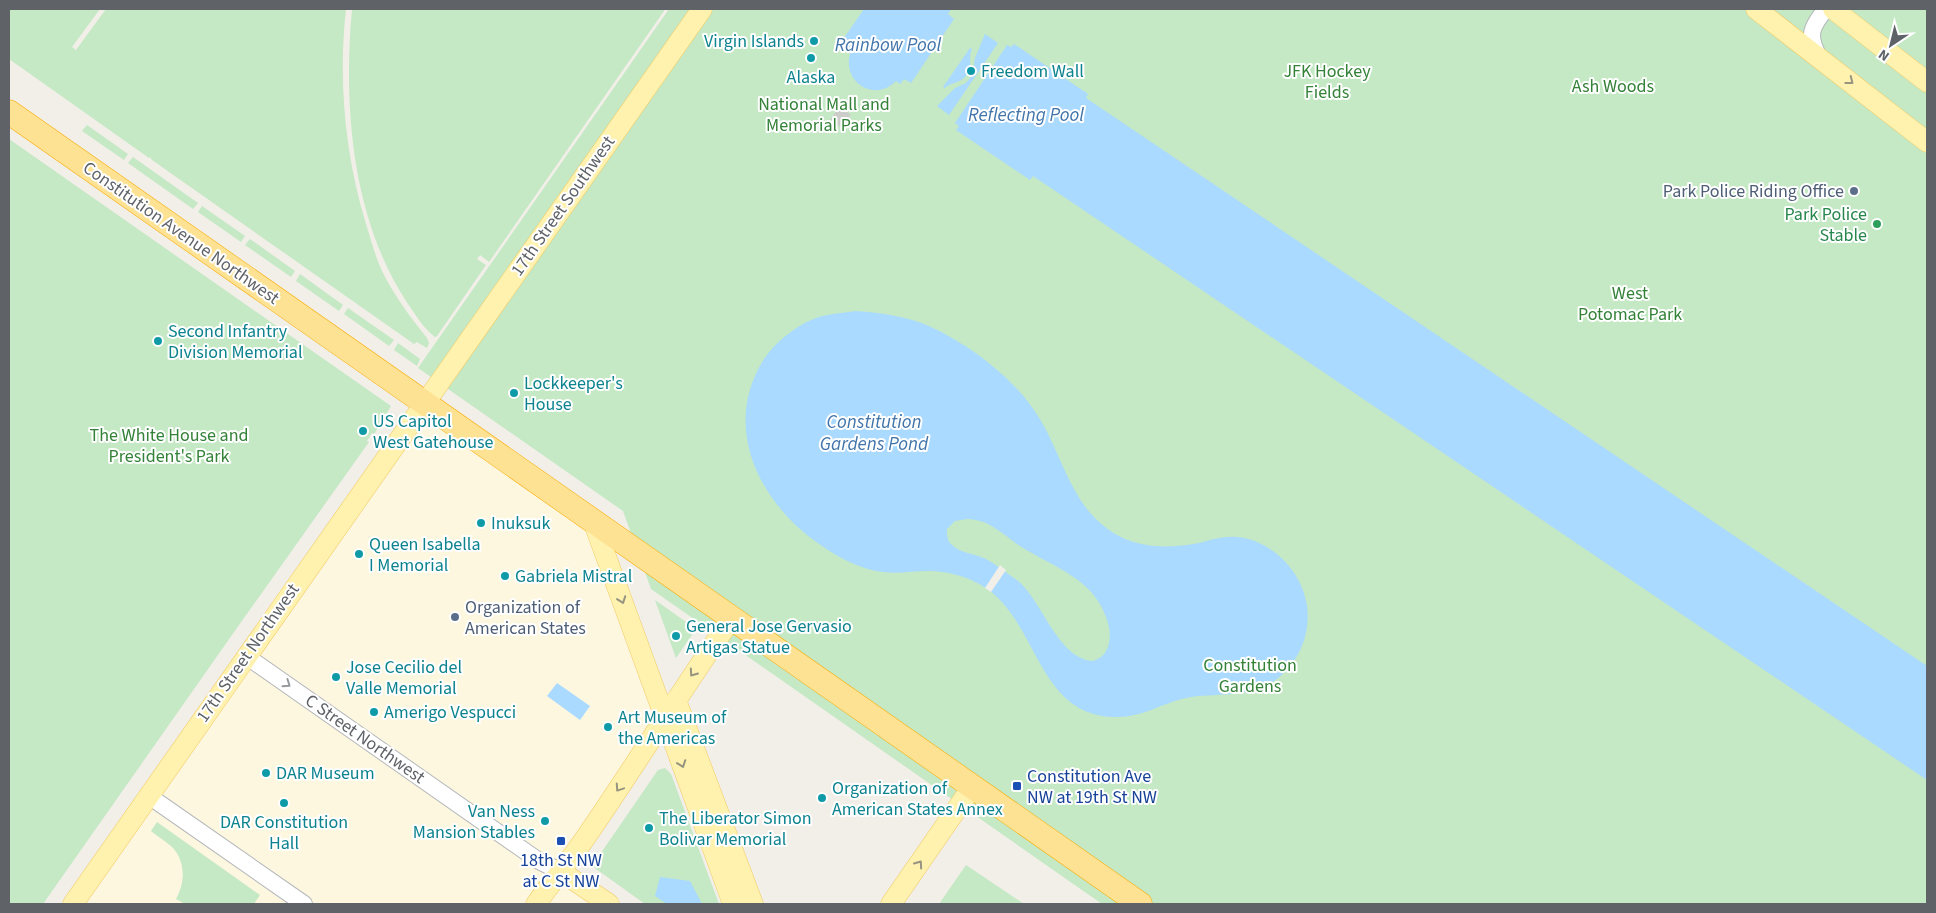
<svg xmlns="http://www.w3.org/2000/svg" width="1936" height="913" viewBox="0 0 1936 913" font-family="'Source Sans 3',sans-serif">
<rect width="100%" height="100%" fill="#f1efe8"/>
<polygon fill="#fef7e0" points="425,403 593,521 665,718 560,871 609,904 73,904"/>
<g fill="#c5e8c5">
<path d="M9,9H100L72,47L76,50L106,9H346C338,81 345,155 366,224C371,240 375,256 382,271C394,295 410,317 427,338L429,343L427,348L417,342L414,344L152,160L150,157L149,158L9,59Z"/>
<path d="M352,9H664V11L489,262L480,255L477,259L486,265L437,336L435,337C424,329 416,315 408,304C352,220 343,107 352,9Z"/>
<polygon points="669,9 1927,9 1927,904 1102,904 651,589 623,511 418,368"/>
<polygon points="87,125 128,154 124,160 82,131"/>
<path d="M9,139L391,406C385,416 381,425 374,434L372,433L367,441L369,442L239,625L43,904H9Z"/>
<polygon points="133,157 198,203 193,209 128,163"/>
<polygon points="202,206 245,236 241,242 198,212"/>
<polygon points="250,239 295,271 291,277 245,245"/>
<polygon points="300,274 343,305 339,311 296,281"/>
<polygon points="348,308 394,340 389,346 344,314"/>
<polygon points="398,343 420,359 417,366 394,350"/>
<polygon points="655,600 696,629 676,658"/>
<polygon points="665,768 671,774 719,904 645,904 592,866 658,770"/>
<path d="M157,822L260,895L254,904H185L176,899C185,883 186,863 173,848C167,842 158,837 151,831Z"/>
<polygon points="966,865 1024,904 939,904"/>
</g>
<g fill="#aadaff" fill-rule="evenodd">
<path d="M864,9H951L948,14L954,19L911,83L904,79L900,84L896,81C873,104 840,80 851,51L847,48L850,42L844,38Z"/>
<polygon points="985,34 998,43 949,115 937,106 955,88 966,83 972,75 975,58"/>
<polygon points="1014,44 1088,94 1086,98 1927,666 1927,780 1033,176 1030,180 956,130 959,126 955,123 1007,45 1011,47"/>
<path d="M970,48L972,49C967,59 975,69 963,79C957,83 950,83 945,88L943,87Z"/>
<path d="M856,311C881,313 908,316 931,327C972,346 1019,382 1041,421C1060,453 1070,495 1098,521C1127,548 1161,550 1199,543C1210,540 1225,536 1237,537C1270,540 1300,569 1306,601C1311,623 1305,648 1290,666C1263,700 1230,692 1191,697C1166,701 1144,717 1118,717C1035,718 1040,619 981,585C965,576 947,571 929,571C914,571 898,574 883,572C856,569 829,552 807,535C754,492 724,422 764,359C775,343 793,328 811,320C825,314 841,313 856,311ZM967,519C990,519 1004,536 1023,548C1054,567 1093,579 1106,617C1109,625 1111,634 1109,643C1107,652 1102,659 1092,661C1057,657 1043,602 1018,581C1008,574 997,565 986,559C976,554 959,553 951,544C947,540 947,534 947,529L955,521Z"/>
<polygon points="557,683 590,706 580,720 547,696"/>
<polygon points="660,877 690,881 702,904 667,904 655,896"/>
</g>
<polygon fill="#f1efe8" points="1000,565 1006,570 991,592 985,588"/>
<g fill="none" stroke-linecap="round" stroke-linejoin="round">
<polyline stroke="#ccccc8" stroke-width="16" stroke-dasharray="16 8" stroke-linecap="butt" points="835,113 846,121"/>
<defs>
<g id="minor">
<path d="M1819,57C1807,35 1811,27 1826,9"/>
<polyline points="246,656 539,861 560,871"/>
<polyline points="149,796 304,904"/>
</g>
<g id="major">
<polyline points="1756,9 1927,142"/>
<polyline points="1833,9 1927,82"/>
<polyline points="593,521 733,904"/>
<polyline points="676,700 753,904"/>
<polyline points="560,871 609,904"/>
<polyline points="73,904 702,9"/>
<path d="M536,904C553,880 572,858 588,834C637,763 682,689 732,618"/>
<polyline points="891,904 972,787"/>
</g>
<polyline id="highway" points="9,112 1140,904"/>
</defs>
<use href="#minor" stroke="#b5b8bc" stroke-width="18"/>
<use href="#major" stroke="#f2c960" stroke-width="21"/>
<use href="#highway" stroke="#f9ab00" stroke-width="25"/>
<use href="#minor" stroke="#fff" stroke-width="16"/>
<use href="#major" stroke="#fff2af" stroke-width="20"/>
<use href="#highway" stroke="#fde293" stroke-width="24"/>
</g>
<defs><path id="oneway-chevron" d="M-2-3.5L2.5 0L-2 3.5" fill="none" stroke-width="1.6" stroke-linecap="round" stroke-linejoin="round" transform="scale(1.25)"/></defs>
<g stroke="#979581">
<use href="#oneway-chevron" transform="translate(1850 81) rotate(38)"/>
<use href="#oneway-chevron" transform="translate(622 600) rotate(70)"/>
<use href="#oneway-chevron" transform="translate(693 673) rotate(125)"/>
<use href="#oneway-chevron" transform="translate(682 764) rotate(70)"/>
<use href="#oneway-chevron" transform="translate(619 788) rotate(124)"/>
<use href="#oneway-chevron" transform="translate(919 864) rotate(-55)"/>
</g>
<use stroke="#979a9d" href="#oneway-chevron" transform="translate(287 684) rotate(35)"/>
<g fill="#0f9aa8" stroke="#fff" stroke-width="2">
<circle cx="814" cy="41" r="5"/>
<circle cx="811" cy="58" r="5"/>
<circle cx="971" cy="71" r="5"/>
<circle cx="158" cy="341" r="5"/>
<circle cx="514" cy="393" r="5"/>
<circle cx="363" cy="431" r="5"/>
<circle cx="481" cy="523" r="5"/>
<circle cx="359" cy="554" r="5"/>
<circle cx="505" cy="576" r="5"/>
<circle cx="676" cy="636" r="5"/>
<circle cx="336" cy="677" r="5"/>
<circle cx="374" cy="712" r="5"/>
<circle cx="608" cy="727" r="5"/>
<circle cx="266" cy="773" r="5"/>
<circle cx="822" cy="798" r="5"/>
<circle cx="284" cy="803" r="5"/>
<circle cx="545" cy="821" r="5"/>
<circle cx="649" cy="828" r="5"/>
</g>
<g fill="#5c6f8a" stroke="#fff" stroke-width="2">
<circle cx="1854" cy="191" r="5"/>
<circle cx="455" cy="617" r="5"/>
</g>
<circle fill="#2e9e5b" stroke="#fff" stroke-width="2" cx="1877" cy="224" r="5"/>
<g fill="#1a4fb4" stroke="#fff" stroke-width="2">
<rect x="1012" y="781" width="10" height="10" rx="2.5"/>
<rect x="556" y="836" width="10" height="10" rx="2.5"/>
</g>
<g text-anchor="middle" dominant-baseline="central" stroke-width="4" stroke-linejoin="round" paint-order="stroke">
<g font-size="18" fill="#0d838f" stroke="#fff" text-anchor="start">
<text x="804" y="41" text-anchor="end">Virgin Islands</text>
<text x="981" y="71">Freedom Wall</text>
<text x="811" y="77" text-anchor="middle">Alaska</text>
<text x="168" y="331">Second Infantry<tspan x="168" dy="21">Division Memorial</tspan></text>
<text x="524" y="383">Lockkeeper's<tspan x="524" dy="21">House</tspan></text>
<text x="373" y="421">US Capitol<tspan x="373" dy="21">West Gatehouse</tspan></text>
<text x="491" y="523">Inuksuk</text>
<text x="369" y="544">Queen Isabella<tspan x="369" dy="21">I Memorial</tspan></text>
<text x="515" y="576">Gabriela Mistral</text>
<text x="686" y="626">General Jose Gervasio<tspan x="686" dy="21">Artigas Statue</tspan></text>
<text x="346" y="667">Jose Cecilio del<tspan x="346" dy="21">Valle Memorial</tspan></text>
<text x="384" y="712">Amerigo Vespucci</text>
<text x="618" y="717">Art Museum of<tspan x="618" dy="21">the Americas</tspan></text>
<text x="276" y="773">DAR Museum</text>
<text x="832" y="788">Organization of<tspan x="832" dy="21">American States Annex</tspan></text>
<text x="535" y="811" text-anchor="end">Van Ness<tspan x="535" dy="21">Mansion Stables</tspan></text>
<text x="659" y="818">The Liberator Simon<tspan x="659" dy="21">Bolivar Memorial</tspan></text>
<text x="284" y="822" text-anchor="middle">DAR Constitution<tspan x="284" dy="21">Hall</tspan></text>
</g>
<g font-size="18" fill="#348238" stroke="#fff">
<text x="1327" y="71">JFK Hockey<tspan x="1327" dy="21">Fields</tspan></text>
<text x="1613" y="86">Ash Woods</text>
<text x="824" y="104">National Mall and<tspan x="824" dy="21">Memorial Parks</tspan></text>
<text x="1630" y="293">West<tspan x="1630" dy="21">Potomac Park</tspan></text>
<text x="169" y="435">The White House and<tspan x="169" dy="21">President's Park</tspan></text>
<text x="1250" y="665">Constitution<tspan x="1250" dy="21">Gardens</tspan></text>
</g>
<g font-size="18" fill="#4e5e75" stroke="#fff" text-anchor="end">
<text x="1844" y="191">Park Police Riding Office</text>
<text x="465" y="607" text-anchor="start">Organization of<tspan x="465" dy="21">American States</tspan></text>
</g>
<g font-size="18" fill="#5f6368" stroke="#fff">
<text transform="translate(563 206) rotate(-55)">17th Street Southwest</text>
<text transform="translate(181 233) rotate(35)">Constitution Avenue Northwest</text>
<text transform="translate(248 653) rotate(-55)">17th Street Northwest</text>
<text transform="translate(365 739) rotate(35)">C Street Northwest</text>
</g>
<g font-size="18" fill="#27864d" stroke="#fff" text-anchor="end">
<text x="1867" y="214">Park Police<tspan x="1867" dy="21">Stable</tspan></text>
</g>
<g font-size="18" fill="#164399" stroke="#fff" text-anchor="start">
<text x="1027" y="776">Constitution Ave<tspan x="1027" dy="21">NW at 19th St NW</tspan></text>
<text x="561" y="860" text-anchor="middle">18th St NW<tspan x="561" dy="21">at C St NW</tspan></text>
</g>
<g font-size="19" font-style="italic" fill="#4174aa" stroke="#fff">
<text x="888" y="45">Rainbow Pool</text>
<text x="1026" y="115">Reflecting Pool</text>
<text x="874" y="422">Constitution<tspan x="874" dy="22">Gardens Pond</tspan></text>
</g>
</g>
<rect width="1936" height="913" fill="none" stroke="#5f6368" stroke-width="20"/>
<g transform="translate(1891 45) rotate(215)" stroke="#ffffff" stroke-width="4" paint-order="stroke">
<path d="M0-4L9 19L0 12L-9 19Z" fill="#5f6368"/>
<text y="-8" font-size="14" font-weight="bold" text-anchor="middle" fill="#5f6368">N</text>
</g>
</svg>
